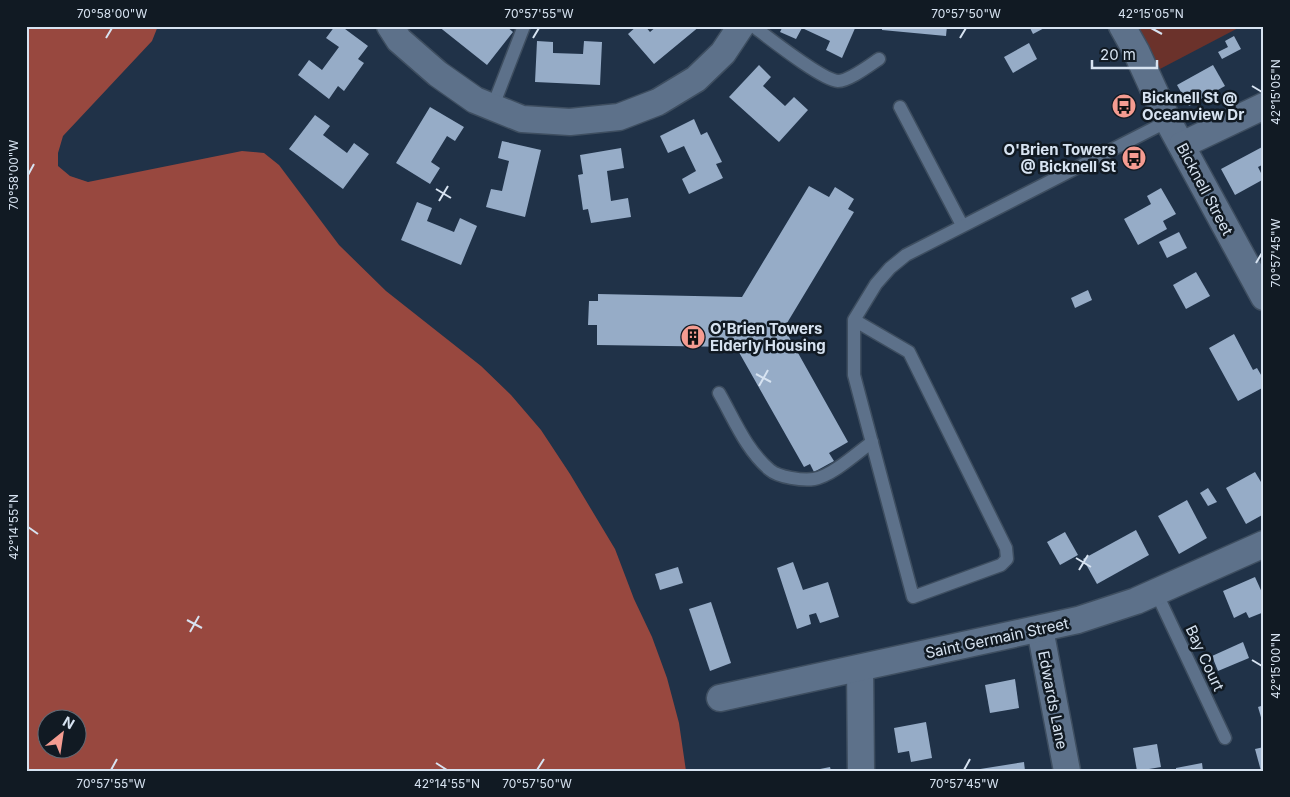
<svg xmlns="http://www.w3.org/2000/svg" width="1290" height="797" viewBox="0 0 1290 797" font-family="Inter,sans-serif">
<rect width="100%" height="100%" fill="#203248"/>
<polygon fill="#6b322b" points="1135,26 1242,26 1158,70"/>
<path fill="#98483f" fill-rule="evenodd" d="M26,26H158L152,41L63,136L58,153V166L70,176L88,182L242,151L264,153L279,165L339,245L386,291L481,366L511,395L541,430L570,474L615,549L634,599L652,637L667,678L679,723L686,771H26ZM48,720H78V750H48Z"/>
<g fill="#96acc7">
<polygon points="335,26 341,26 368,46 358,59 364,63 344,91 338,86 329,99 298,75 309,60 322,70 339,47 326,38"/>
<polygon points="438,26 492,26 494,28 495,26 506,26 513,32 487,65"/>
<polygon points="637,26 645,26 650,32 657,26 700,26 654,64 628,34"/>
<polygon points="783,26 856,26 842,58 826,50 830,41 802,28 796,39 780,32"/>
<polygon points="882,26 947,26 946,36 882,30"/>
<polygon points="1029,26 1048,26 1033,34"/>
<polygon points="1234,36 1241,49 1222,59 1218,52 1228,47 1225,41"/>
<polygon points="537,41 553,42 553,53 583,54 584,41 602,42 600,85 535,82"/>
<polygon points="1029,43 1037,59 1013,73 1004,57"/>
<polygon points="759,65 771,77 763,86 785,106 794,97 808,110 779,142 729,97"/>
<polygon points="1213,65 1225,86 1189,106 1177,85"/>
<polygon points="430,107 464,127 455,141 447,136 431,162 440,168 430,184 396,163"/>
<polygon points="315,115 330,126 323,135 347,153 354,143 369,154 343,189 289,149"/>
<polygon points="694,119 701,135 707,132 722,162 716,164 723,178 689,194 682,179 696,171 684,146 668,153 660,136"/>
<polygon points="502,141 541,150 525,217 486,207 491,189 502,191 509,161 498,158"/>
<polygon points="1264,146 1264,164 1258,167 1264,179 1235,195 1221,169"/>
<polygon points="621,148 624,168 607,171 611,201 628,198 631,217 591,223 588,209 583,210 578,175 583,174 580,155"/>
<polygon points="809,186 829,197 835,187 854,199 848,209 854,212 784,328 848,442 829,453 834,461 814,472 810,464 804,467 736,347 597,345 597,325 588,325 589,301 598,301 598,294 742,297"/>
<polygon points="1161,188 1176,214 1163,221 1167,229 1138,245 1124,219 1151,204 1147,196"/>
<polygon points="417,202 432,208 427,221 454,232 460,218 477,226 461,265 401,240"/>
<polygon points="1179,232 1187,248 1167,258 1159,242"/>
<polygon points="1196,272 1210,296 1186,309 1173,285"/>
<polygon points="1088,290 1092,300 1075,308 1071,298"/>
<polygon points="1234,334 1253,370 1257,368 1264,380 1264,387 1238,401 1209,348"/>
<polygon points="1255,472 1264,487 1264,514 1246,524 1226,488"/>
<polygon points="1208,488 1217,502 1208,506 1200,493"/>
<polygon points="1187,500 1207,538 1179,554 1158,516"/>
<polygon points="1136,530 1149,555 1097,584 1083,559"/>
<polygon points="1065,532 1078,555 1060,565 1047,542"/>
<polygon points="793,562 803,590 828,582 839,617 820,623 816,613 809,615 811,624 797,629 777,568"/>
<polygon points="678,567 683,583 660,590 655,574"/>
<polygon points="1255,577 1264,597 1264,612 1249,618 1246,612 1234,618 1223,591"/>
<polygon points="711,602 731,663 710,671 689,609"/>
<polygon points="1243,642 1249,658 1218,671 1212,656"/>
<polygon points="1015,679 1019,708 990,713 985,685"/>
<polygon points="1264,705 1264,724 1263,724 1258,707"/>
<polygon points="926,722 932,758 911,762 909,751 898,753 894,728"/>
<polygon points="1157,744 1161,767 1137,771 1133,748"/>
<polygon points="1264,747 1264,771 1261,771 1255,749"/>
<polygon points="1024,762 1025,771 975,771 974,770"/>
<polygon points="1202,763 1203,771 1176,771 1176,768"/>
<polygon points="830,767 831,771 815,771 815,770"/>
</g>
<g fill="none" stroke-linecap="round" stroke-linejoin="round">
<defs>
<g id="service">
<path d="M753,26C769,38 822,80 838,81C849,81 870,65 879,59"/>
<polyline points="493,106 524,26"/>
<polyline points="900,107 962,225"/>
<polyline points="854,320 909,352 1006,548 1007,559 1001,565 913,597 854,375 854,320 876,284 890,268 906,255 1168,121"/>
<path d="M719,393C734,419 746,450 770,470C778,477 803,481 814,479C832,476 857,453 872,442"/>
<polyline points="1156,592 1225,738"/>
</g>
<g id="minor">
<polyline points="390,26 399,40 438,74 475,100 522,119 570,122 619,117 658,102 696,79 723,53 741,26"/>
<polyline points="1122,26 1136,51 1168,121 1264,297"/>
<polyline points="1182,145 1264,106"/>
<polyline points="1040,629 1067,771"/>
<polyline points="860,668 861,771"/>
<polyline points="720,698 1078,620 1136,601 1264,544"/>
</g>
</defs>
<use href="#service" stroke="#3e4e60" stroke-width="15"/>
<use href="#minor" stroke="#3e4e60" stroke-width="29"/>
<use href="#service" stroke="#5d718a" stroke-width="12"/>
<use href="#minor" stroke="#5d718a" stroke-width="26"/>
</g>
<path fill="none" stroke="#d7e3f1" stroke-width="2" d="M1151,28L1162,34M106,38L112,28M533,38L539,28M960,38L966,28M1252,86L1262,92M28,175L34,164M436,189L451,198M439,201L448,186M1256,263L1262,253M756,374L771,382M759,386L768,370M28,527L38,534M1076,558L1091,567M1079,570L1088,555M187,620L202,628M190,632L199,616M1252,660L1262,666M436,763L447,770M111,770L117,759M537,770L544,759M964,770L970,759"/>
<defs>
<symbol id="bus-disc" viewBox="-11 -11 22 22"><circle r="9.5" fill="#f59c91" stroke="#111a23"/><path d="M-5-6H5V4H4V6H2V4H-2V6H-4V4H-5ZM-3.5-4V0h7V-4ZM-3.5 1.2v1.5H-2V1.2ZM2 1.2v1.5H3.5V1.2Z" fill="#111"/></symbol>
<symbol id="building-disc" viewBox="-11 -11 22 22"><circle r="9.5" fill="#f59c91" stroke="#111a23"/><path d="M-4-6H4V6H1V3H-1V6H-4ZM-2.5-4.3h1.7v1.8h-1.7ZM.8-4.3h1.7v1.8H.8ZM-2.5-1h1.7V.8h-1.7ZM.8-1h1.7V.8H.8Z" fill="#111"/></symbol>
</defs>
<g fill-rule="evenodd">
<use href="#bus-disc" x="1110" y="92" width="28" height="28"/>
<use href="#bus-disc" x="1120" y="144" width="28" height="28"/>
<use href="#building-disc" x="679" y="323" width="28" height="28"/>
</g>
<g text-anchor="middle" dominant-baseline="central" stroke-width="5" stroke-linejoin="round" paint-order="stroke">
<g font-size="15" font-weight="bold" fill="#d7e3f1" stroke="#111a23" text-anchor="start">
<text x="1142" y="97">Bicknell St @<tspan x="1142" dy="17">Oceanview Dr</tspan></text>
<text x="1116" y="149" text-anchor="end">O'Brien Towers<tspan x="1116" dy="17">@ Bicknell St</tspan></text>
<text x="710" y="328">O'Brien Towers<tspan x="710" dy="17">Elderly Housing</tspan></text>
</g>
<g font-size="15" fill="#d7e3f1" stroke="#111a23">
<text transform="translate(1205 189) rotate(62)">Bicknell Street</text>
<text transform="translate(997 638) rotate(-12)">Saint Germain Street</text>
<text transform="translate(1205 658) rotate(65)">Bay Court</text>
<text transform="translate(1053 700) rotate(79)">Edwards Lane</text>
</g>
</g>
<rect width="1290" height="797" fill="none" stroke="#111a23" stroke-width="55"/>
<g transform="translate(62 734) rotate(30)"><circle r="24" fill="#111a23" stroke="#606a75"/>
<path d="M0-4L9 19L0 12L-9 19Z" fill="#f59c91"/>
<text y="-8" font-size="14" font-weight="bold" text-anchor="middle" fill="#d7e3f1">N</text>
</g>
<path d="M1092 60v8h65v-8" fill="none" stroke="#d7e3f1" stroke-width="2.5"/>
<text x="1100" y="60" font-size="15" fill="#d7e3f1" stroke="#111a23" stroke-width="4" paint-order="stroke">20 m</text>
<rect x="28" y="28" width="1234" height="742" fill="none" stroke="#d7e3f1" stroke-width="2"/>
<g font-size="12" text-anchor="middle" fill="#d7e3f1">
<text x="112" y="18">70°58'00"W</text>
<text x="539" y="18">70°57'55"W</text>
<text x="966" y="18">70°57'50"W</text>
<text x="1151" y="18">42°15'05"N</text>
<text transform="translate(1276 92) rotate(-90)" y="4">42°15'05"N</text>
<text transform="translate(14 175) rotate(-90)" y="4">70°58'00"W</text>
<text transform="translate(1276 253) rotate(-90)" y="4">70°57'45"W</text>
<text transform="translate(14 527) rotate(-90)" y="4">42°14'55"N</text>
<text transform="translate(1276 666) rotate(-90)" y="4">42°15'00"N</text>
<text x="111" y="788">70°57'55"W</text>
<text x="447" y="788">42°14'55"N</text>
<text x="537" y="788">70°57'50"W</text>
<text x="964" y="788">70°57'45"W</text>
</g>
</svg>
